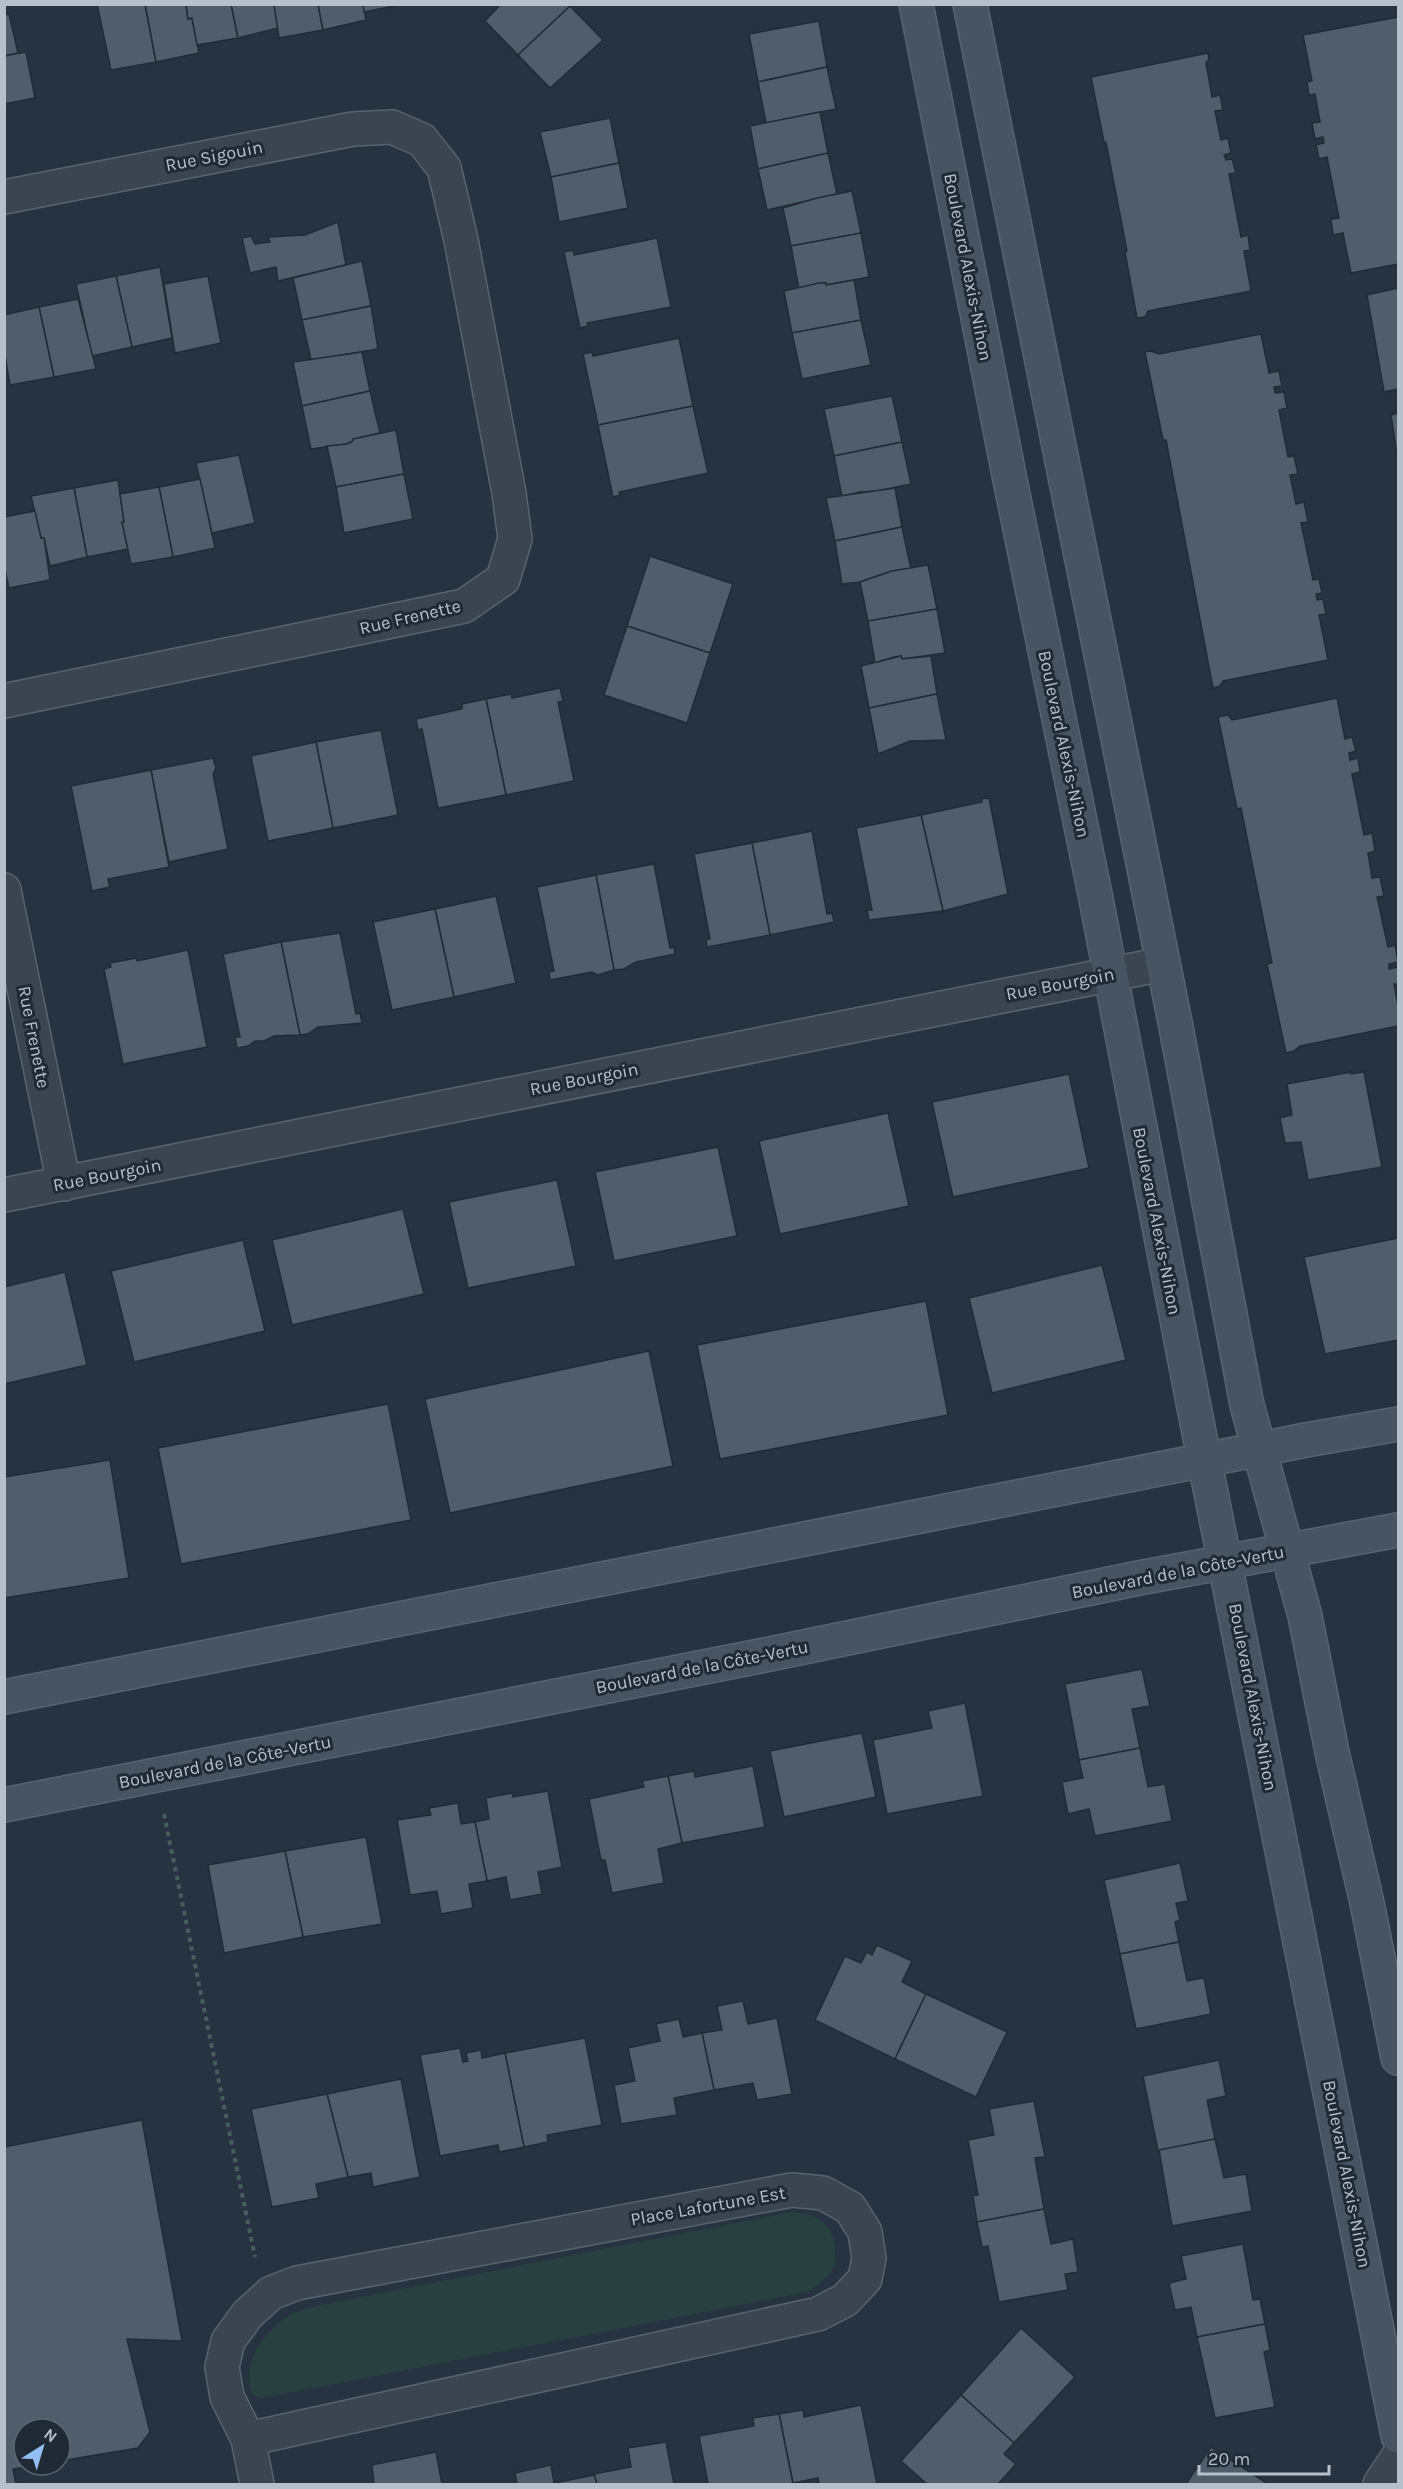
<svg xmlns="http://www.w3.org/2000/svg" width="1403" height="2489" viewBox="0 0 1403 2489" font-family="Karla,sans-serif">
<rect width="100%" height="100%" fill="#273340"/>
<path fill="#294041" d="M792,2212C802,2213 814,2215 823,2222C835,2231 839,2257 832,2270C826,2280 817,2286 808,2292L262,2398L252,2395C242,2363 262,2333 289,2315C297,2311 307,2308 316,2306Z"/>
<g fill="#505e6b" stroke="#222c37" stroke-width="1.5">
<polygon points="97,4 145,4 156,62 111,70"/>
<polygon points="145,4 186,4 188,19 192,18 199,53 156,62"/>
<polygon points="186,4 231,4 238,38 197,45 192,18 188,19"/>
<polygon points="231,4 274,4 278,28 238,38"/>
<polygon points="274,4 318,4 323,30 279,38"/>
<polygon points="318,4 363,4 366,20 323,30"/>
<polygon points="363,4 404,4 364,12"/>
<polygon points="501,4 569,4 570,6 518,55 485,21"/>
<polygon points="570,6 603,40 550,88 518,55"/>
<polygon points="9,14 18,53 4,56 4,15"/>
<polygon points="1398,17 1398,264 1351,273 1343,233 1333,235 1331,219 1339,218 1327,157 1319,159 1316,145 1324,143 1323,137 1315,139 1312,123 1320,122 1315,94 1309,95 1307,82 1312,81 1303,35"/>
<polygon points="819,21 827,67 758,82 749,34"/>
<polygon points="26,52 35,98 4,104 4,56"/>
<polygon points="1208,53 1209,59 1206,63 1212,97 1220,95 1223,110 1215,111 1221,140 1228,138 1231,153 1224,155 1226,160 1232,159 1236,173 1229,174 1241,237 1248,235 1250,250 1244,251 1251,291 1148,311 1145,317 1137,318 1125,252 1127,251 1106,142 1104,142 1091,77"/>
<polygon points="827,67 836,109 766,123 758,82"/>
<polygon points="820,112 828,153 758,169 750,126"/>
<polygon points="610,118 619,163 551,177 540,132"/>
<polygon points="828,153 837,194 767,210 758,169"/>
<polygon points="619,163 628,208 559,222 551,177"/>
<polygon points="852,191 861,233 791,246 783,208 817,198"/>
<polygon points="338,222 346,265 278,281 276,267 250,273 242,238 251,236 255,244 270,242 268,237 305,235"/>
<polygon points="861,233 869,277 826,285 826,283 819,283 799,289 791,246"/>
<polygon points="657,238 671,307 587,323 588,326 580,328 564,252 573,250 574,255"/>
<polygon points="362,261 371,306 302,320 293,278"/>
<polygon points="160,267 172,338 132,347 116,276"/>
<polygon points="116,276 132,347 92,356 76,284"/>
<polygon points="208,276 221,343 175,353 164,284"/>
<polygon points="854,280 861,320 792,333 784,291 819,283 826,283 826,285"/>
<polygon points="1398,288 1398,389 1384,392 1367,295"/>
<polygon points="78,299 96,369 54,377 39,307"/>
<polygon points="371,306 378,349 311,360 302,320"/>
<polygon points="39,307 54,377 10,385 4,350 4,315"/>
<polygon points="861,320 871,365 802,379 792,333"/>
<polygon points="1261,334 1269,373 1279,371 1282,386 1274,387 1275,393 1284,392 1287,408 1279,410 1288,457 1294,456 1298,474 1290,475 1296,504 1304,502 1308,522 1301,523 1313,580 1319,579 1322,593 1316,594 1317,600 1323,599 1326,614 1319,615 1328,660 1223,681 1220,686 1213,688 1166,440 1163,440 1145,352 1151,351 1159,354"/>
<polygon points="679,338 693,406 598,425 583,354 592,352 593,356"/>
<polygon points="362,352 370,391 302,406 293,362"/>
<polygon points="370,391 380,433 353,439 353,441 347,444 311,449 302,406"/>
<polygon points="892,396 902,442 834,456 824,409"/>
<polygon points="693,406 708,473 619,492 620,495 613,497 598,425"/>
<polygon points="1398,413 1398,462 1391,415"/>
<polygon points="396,430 404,474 336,487 327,446 347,444 353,441 353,439"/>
<polygon points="902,442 911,484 877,491 859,492 842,497 834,456"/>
<polygon points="239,455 255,523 212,533 196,463"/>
<polygon points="404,474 413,519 344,533 336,487"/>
<polygon points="200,479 215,548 173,557 159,487"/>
<polygon points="118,480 124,522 122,522 128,549 87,557 74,488"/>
<polygon points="159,487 173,557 131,564 122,522 124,522 120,494"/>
<polygon points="74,488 87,557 50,566 44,538 41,538 31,496"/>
<polygon points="895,488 902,527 835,541 826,498"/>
<polygon points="35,511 41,538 44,538 50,580 9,588 4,566 4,517"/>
<polygon points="902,527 911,569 892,571 860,582 842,584 835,541"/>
<polygon points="650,556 733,584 710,653 627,626"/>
<polygon points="928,565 937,609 868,621 860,582 892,571"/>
<polygon points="937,609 945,653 902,659 901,656 894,657 875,663 868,621"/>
<polygon points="627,626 710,653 687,723 604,695"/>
<polygon points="901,656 902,659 931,656 937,694 869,708 861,666"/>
<polygon points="560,688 563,701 558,702 574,781 506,795 486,699 511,694 512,698"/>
<polygon points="937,694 946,740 910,741 878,754 869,708"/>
<polygon points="1337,698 1345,739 1352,737 1356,751 1349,753 1350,760 1358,758 1360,772 1352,774 1364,835 1372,833 1375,851 1368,853 1372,878 1380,877 1384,896 1377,897 1388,947 1395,945 1398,962 1389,964 1389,969 1398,967 1398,984 1394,984 1398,1006 1398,1026 1300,1046 1294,1051 1286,1053 1267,964 1272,963 1241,808 1237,809 1218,717 1228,715 1232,720"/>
<polygon points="486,699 506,795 438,808 422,729 418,730 416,719 462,709 462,704"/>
<polygon points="381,730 398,815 333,828 316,742"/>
<polygon points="316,742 333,828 268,841 251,756"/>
<polygon points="213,758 216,768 213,774 228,849 169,862 151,770"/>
<polygon points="151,770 169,867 108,879 110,887 92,891 71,786"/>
<polygon points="989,798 1008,894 943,911 921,815 982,802 981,799"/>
<polygon points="921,815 943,911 869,920 867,910 872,910 856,828"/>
<polygon points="812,831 827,914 832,913 834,922 770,935 752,843"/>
<polygon points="752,843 770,935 707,947 706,940 710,939 694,854"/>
<polygon points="654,864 670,948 674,947 675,954 636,962 624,969 614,970 596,875"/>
<polygon points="596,875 614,970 598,975 592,972 550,980 549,972 554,971 537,887"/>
<polygon points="496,896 516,983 454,997 435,909"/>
<polygon points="435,909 454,997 392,1010 373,922"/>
<polygon points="340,933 356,1014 360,1013 362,1023 318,1027 308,1034 300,1035 281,942"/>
<polygon points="281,942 300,1035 274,1036 264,1041 255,1041 248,1046 237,1048 235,1037 240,1037 223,954"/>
<polygon points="188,950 207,1047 123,1064 104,969 111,967 110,963 136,958 137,961"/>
<polygon points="1351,1072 1351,1074 1364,1072 1382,1167 1308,1180 1301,1142 1285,1143 1280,1118 1292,1115 1287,1084"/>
<polygon points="1069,1074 1089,1168 953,1197 932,1102"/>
<polygon points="888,1113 909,1206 780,1234 759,1141"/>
<polygon points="718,1147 737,1236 614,1261 595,1172"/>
<polygon points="557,1180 576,1266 468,1288 449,1202"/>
<polygon points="403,1209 424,1294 292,1325 272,1240"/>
<polygon points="1398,1238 1398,1340 1325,1354 1304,1257"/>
<polygon points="243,1240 265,1331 134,1362 111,1271"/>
<polygon points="1102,1265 1126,1360 992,1393 969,1298"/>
<polygon points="65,1272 87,1365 4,1384 4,1287"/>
<polygon points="926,1301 948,1415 720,1459 697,1345"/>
<polygon points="649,1351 673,1466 450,1513 425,1399"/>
<polygon points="388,1404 411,1520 181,1564 158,1448"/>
<polygon points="110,1460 129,1578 4,1598 4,1477"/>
<polygon points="1142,1669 1150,1706 1132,1709 1140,1748 1079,1760 1065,1684"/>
<polygon points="965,1703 983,1796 887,1814 873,1740 932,1728 928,1711"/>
<polygon points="862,1733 876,1797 784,1817 770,1751"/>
<polygon points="1140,1748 1148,1787 1165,1784 1172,1821 1095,1836 1089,1809 1068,1814 1062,1782 1083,1778 1079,1760"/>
<polygon points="753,1766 765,1827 682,1843 668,1776 694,1771 695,1777"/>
<polygon points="668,1776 682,1843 658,1849 664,1883 612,1893 605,1860 601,1860 589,1799 644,1787 642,1781"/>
<polygon points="548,1791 562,1867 538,1872 542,1894 510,1900 506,1877 487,1881 475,1822 489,1819 486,1798 512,1793 513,1797"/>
<polygon points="458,1803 461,1824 475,1822 487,1881 469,1884 473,1908 441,1914 437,1891 410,1895 397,1820 431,1815 429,1808"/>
<polygon points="366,1837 382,1924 303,1937 285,1851"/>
<polygon points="285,1851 303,1937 224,1953 208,1865"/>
<polygon points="1180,1863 1188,1901 1176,1903 1180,1920 1175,1922 1179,1942 1120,1954 1104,1880"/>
<polygon points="1179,1942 1187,1981 1204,1978 1211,2014 1136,2029 1120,1954"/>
<polygon points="877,1945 912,1961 902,1982 926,1994 895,2059 815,2020 845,1956 861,1963 867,1952 872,1955"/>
<polygon points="926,1994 1007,2032 976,2097 895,2059"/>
<polygon points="743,2001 748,2024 777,2018 792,2094 757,2100 753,2083 714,2090 702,2033 722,2030 717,2006"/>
<polygon points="679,2019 683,2037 702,2033 714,2090 674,2098 677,2115 621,2124 614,2085 635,2081 628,2048 660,2041 656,2024"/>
<polygon points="585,2038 602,2125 547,2135 548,2142 524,2147 505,2053"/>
<polygon points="460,2048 463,2062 468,2061 466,2053 481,2050 482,2058 505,2053 524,2147 499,2152 498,2145 440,2156 420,2055"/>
<polygon points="1219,2060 1226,2096 1207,2100 1215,2139 1158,2151 1143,2076"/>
<polygon points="401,2079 420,2177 373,2187 371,2173 348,2177 327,2094"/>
<polygon points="327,2094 348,2177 316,2184 319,2198 272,2207 251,2109"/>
<polygon points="1034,2101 1045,2157 1035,2158 1044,2209 977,2222 973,2196 978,2195 968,2140 994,2135 989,2109"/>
<polygon points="142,2120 182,2341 127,2339 150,2432 138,2448 60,2461 60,2429 24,2429 24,2465 38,2465 13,2469 16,2484 4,2484 4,2147"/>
<polygon points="1215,2139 1224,2178 1246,2174 1252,2211 1172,2226 1159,2150"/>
<polygon points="1044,2209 1051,2244 1073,2239 1078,2272 1065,2274 1068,2290 999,2302 988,2246 982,2247 977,2222"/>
<polygon points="1243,2244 1253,2300 1260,2299 1265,2324 1197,2337 1191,2307 1175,2310 1169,2283 1186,2279 1181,2256"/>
<polygon points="1265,2324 1270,2350 1264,2352 1275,2407 1215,2418 1197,2337"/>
<polygon points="1021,2328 1075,2377 1014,2443 961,2395"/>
<polygon points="961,2395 1014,2443 1004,2454 1016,2464 998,2484 927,2484 901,2461"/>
<polygon points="861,2405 877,2484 819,2484 818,2478 793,2483 779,2414 803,2410 804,2417"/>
<polygon points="779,2414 793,2484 708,2484 699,2436 754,2426 753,2418"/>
<polygon points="666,2442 674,2484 597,2484 594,2474 631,2467 628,2448"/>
<polygon points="1211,2447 1268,2484 1186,2484"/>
<polygon points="436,2452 442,2484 374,2484 372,2465"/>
<polygon points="551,2465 554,2483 594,2475 597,2484 517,2484 515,2473"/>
</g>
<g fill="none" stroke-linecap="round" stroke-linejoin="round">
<defs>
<g id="street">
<polyline points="4,197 353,129 392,127 422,140 444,168 461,240 509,493 515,539 503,579 464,606 4,701"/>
<polyline points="4,890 64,1184"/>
<polyline points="4,1195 1163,964"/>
<polyline points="248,2439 818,2314 845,2300 865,2279 869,2258 865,2232 850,2208 823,2193 792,2190 297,2283 271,2293 247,2315 228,2341 222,2367 227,2397 248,2439 257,2484"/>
<polyline points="1380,2484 1398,2457"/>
</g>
<g id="secondary">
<polyline points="916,4 1010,480 1095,894 1192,1397 1398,2436"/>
<polyline points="970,4 1176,1027 1247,1405 1305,1616 1332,1752 1367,1903 1398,2058"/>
<polyline points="4,1697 1306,1440 1398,1424"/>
<polyline points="4,1805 760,1656 1139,1578 1398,1530"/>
</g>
</defs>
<use href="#street" stroke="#59636d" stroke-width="36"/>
<use href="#secondary" stroke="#59636d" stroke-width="36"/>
<polyline stroke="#475d5e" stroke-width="4" stroke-dasharray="4.5 4.5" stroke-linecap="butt" points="164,1814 255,2257"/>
<use href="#street" stroke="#3b4550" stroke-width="33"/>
<use href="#secondary" stroke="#495463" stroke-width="33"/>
</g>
<g text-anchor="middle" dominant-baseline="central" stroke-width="6" stroke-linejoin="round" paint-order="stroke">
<g font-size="18" fill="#b7c0ca" stroke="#1f2a35">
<text transform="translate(214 156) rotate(-11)">Rue Sigouin</text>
<text transform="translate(968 267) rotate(79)">Boulevard Alexis-Nihon</text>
<text transform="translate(410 617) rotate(-13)">Rue Frenette</text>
<text transform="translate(1064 744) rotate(78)">Boulevard Alexis-Nihon</text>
<text transform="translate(1060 984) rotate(-11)">Rue Bourgoin</text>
<text transform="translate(34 1037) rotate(79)">Rue Frenette</text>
<text transform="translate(584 1079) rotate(-11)">Rue Bourgoin</text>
<text transform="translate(107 1175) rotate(-11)">Rue Bourgoin</text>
<text transform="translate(1157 1221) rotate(79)">Boulevard Alexis-Nihon</text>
<text transform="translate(1178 1572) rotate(-11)">Boulevard de la Côte-Vertu</text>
<text transform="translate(702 1667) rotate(-11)">Boulevard de la Côte-Vertu</text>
<text transform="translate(1253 1697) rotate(79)">Boulevard Alexis-Nihon</text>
<text transform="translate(225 1762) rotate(-11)">Boulevard de la Côte-Vertu</text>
<text transform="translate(1347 2174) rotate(79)">Boulevard Alexis-Nihon</text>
<text transform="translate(708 2206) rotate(-10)">Place Lafortune Est</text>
</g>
</g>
<rect width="1403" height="2489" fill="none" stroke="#b7c0ca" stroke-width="12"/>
<g transform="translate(42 2447) rotate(37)"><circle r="28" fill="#1f2a35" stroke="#5c6671" stroke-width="1.5"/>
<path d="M0-4.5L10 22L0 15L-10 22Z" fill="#92bff4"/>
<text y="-9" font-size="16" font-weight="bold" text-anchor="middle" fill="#b7c0ca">N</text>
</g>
<path d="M1199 2465v9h130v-9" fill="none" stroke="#b7c0ca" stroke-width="3"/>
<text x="1208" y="2465" font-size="18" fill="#b7c0ca" stroke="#1f2a35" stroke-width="4.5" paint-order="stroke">20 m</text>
</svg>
